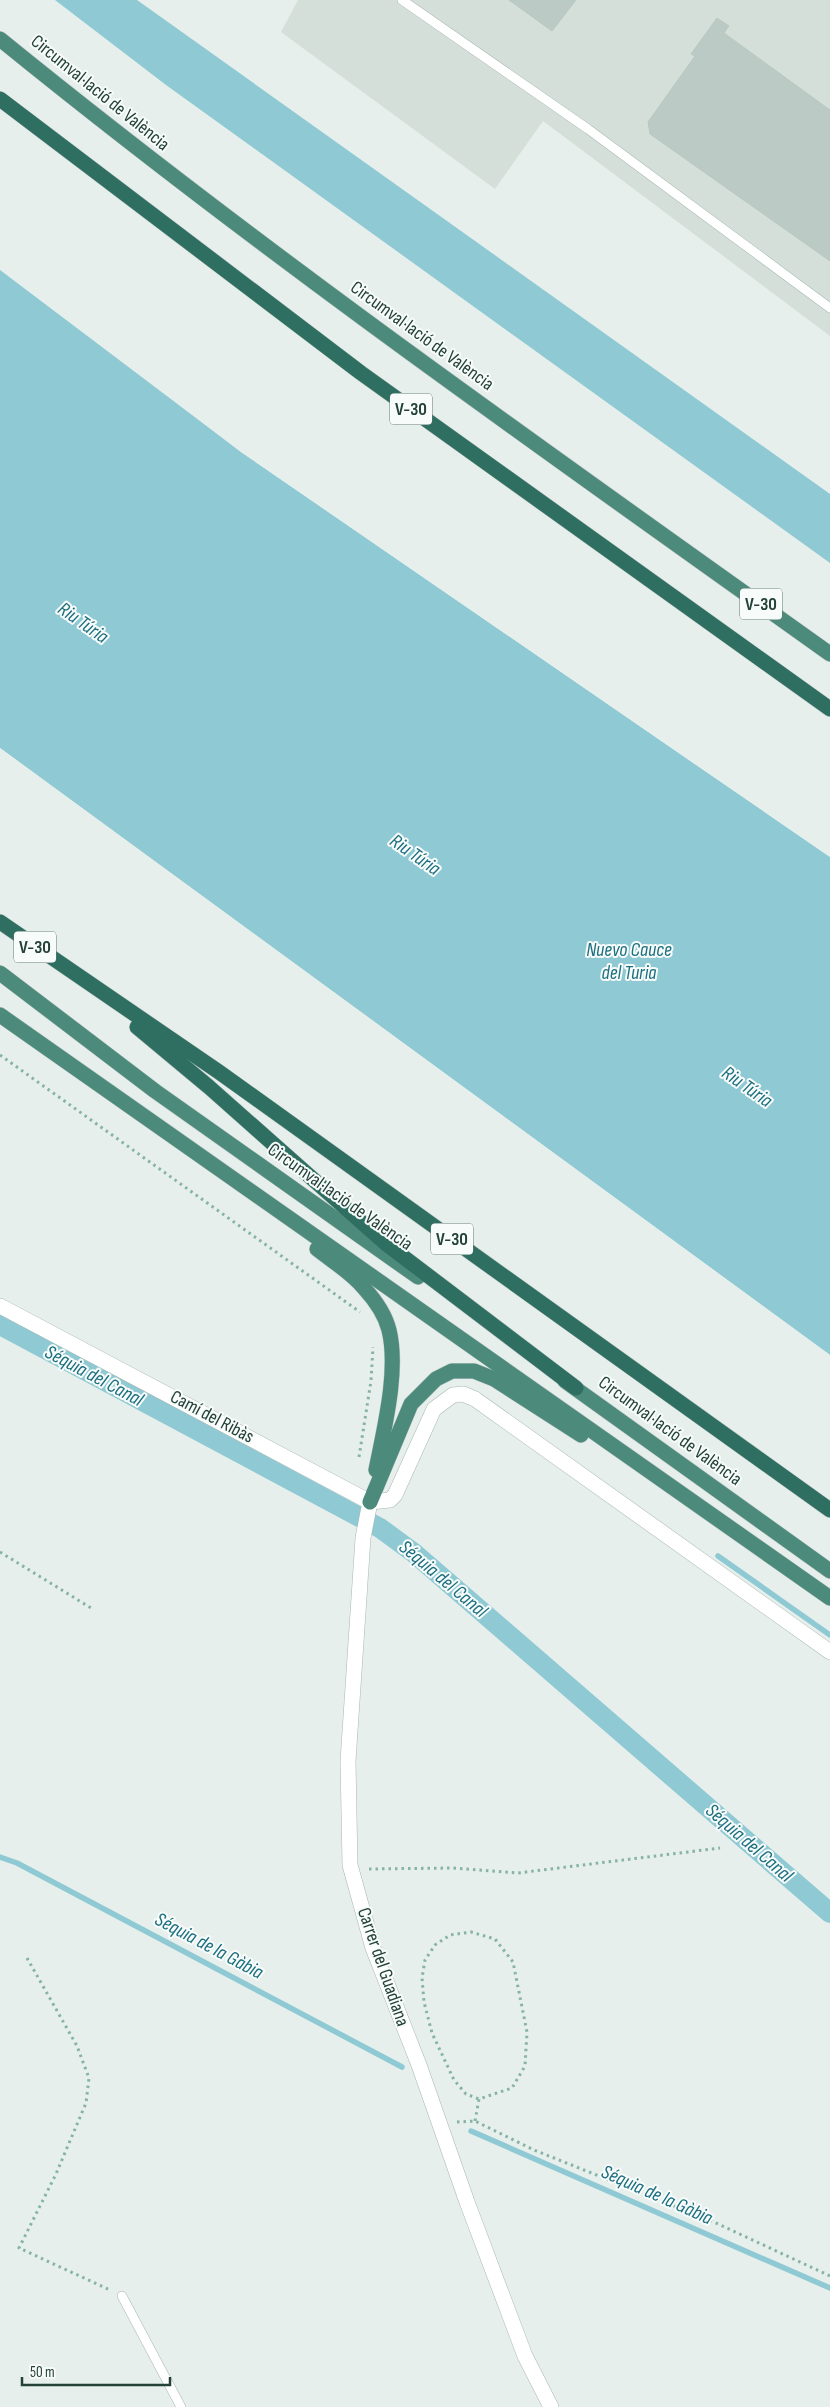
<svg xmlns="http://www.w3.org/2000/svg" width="830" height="2407" viewBox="0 0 830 2407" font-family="'Sofia Sans Condensed',sans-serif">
<rect width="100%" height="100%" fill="#e6efeb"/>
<polygon fill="#d4dfda" points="298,0 830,0 830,336 543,121 495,189 281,32"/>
<g fill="#8ec9d4">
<polygon points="55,0 137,0 830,494 830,563 166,85"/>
<polygon points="0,266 241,452 830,857 830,1355 0,748"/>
</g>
<g fill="#e6efeb">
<polygon points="0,263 243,450 830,854 830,857 241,452 0,270"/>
<polygon points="0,748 830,1355 830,1358 0,751"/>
</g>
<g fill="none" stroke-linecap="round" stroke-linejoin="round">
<g stroke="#8ec9d4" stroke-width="5.5">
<polyline points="718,1556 830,1635"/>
<polyline points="0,1857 17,1863 402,2067"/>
<polyline points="471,2131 830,2288"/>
</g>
<polyline stroke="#8ec9d4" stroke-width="20" points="0,1325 380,1528 414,1553 830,1913"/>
</g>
<g fill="#bbcac4" stroke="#b8c9c2">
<polygon points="509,0 576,0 552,31"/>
<polygon points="717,18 729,26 724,33 830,110 830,261 650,134 648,122 695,56 691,54"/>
</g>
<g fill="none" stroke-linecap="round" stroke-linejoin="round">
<defs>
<g id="service">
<polyline points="402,0 588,129 830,308"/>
<polyline points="122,2296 181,2407"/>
</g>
<g id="minor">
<polyline points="0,1306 370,1502"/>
<polyline points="370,1502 363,1538 348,1761 350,1865 373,1948 419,2065 467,2202 525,2356 551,2407"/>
<polyline points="370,1502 390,1500 395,1495 434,1409 453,1395 463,1394 475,1399 830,1652"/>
</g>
<g id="trunk">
<path d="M0,39C267,256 550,454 830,654"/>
<polyline points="0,973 155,1091 418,1277"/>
<polyline points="0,1015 830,1598"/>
<path d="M317,1249C332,1261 352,1273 364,1288C375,1300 385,1314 389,1330C399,1371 384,1429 376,1470"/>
<polyline points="565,1381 830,1571"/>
<polyline points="370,1502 411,1404 436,1379 452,1371 474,1371 494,1379 581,1435"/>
</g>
<g id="motorway">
<polyline points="0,99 361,373 830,709"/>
<polyline points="0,922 219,1072 830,1510"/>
<polyline points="137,1027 209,1087 385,1243 576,1388"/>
</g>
</defs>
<use href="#service" stroke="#a8b8b2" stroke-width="10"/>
<use href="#minor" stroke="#a8b8b2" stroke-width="16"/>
<use href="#trunk" stroke="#c2cac8" stroke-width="16"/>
<use href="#motorway" stroke="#c2cac8" stroke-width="16"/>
<g stroke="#86b3a5" stroke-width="3" stroke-dasharray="2.5 4" stroke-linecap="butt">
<polyline points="0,1055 360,1312"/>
<polyline points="359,1457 371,1381 373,1347"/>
<polyline points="0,1552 91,1608"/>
<polyline points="369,1869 453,1868 518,1873 720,1848"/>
<polyline points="27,1958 77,2046 89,2078 86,2103 56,2174 19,2248 110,2290"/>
<polyline points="475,2121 479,2099 512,2088 525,2066 527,2032 513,1962 495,1939 471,1932 450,1935 435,1945 425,1960 422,1978 424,2002 432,2033 454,2080 466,2094 479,2099"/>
<polyline points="457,2122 475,2121 534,2150 714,2222 830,2276"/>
</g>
<use href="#service" stroke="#fff" stroke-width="9"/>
<use href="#minor" stroke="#fff" stroke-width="15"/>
<use href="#trunk" stroke="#4c8a7c" stroke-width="15"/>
<use href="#motorway" stroke="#2f6f62" stroke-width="15"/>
</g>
<g text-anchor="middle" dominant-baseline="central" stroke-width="4" stroke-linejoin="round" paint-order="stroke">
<g fill="#f7fbf9" stroke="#637a73" stroke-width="1">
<rect x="390" y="393.5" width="42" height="31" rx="4"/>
<rect x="740" y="588.5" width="42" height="31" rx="4"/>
<rect x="14" y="931.5" width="42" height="31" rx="4"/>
<rect x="431" y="1223.5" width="42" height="31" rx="4"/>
</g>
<g font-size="18" font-weight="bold" fill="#24423a">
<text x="411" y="409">V-30</text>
<text x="761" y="604">V-30</text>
<text x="35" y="947">V-30</text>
<text x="452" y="1239">V-30</text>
</g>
<g font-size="19" fill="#24423a" stroke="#f7fbf9">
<text transform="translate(100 93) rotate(39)">Circumval·lació de València</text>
<text transform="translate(422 336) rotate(36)">Circumval·lació de València</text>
<text transform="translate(340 1197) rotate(35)">Circumval·lació de València</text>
<text transform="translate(212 1417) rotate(28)">Camí del Ribàs</text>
<text transform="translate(670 1431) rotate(36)">Circumval·lació de València</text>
<text transform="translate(383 1967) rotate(71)">Carrer del Guadiana</text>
</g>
<g font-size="20" font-style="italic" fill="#1c6f80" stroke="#f7fbf9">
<text transform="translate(83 623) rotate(35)">Riu Túria</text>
<text transform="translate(415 855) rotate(35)">Riu Túria</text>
<text x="629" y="950">Nuevo Cauce<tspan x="629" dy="23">del Turia</tspan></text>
<text transform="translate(747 1087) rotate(35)">Riu Túria</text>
<text transform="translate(94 1376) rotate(28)">Séquia del Canal</text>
<text transform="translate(443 1579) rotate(40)">Séquia del Canal</text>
<text transform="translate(749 1843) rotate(41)">Séquia del Canal</text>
<text transform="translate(209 1946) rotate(28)">Séquia de la Gàbia</text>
<text transform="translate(657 2195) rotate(24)">Séquia de la Gàbia</text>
</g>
</g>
<path d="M22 2377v8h148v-8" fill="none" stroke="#24423a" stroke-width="2.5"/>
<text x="30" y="2377" font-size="15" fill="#24423a" stroke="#f7fbf9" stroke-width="4" paint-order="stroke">50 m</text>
</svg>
